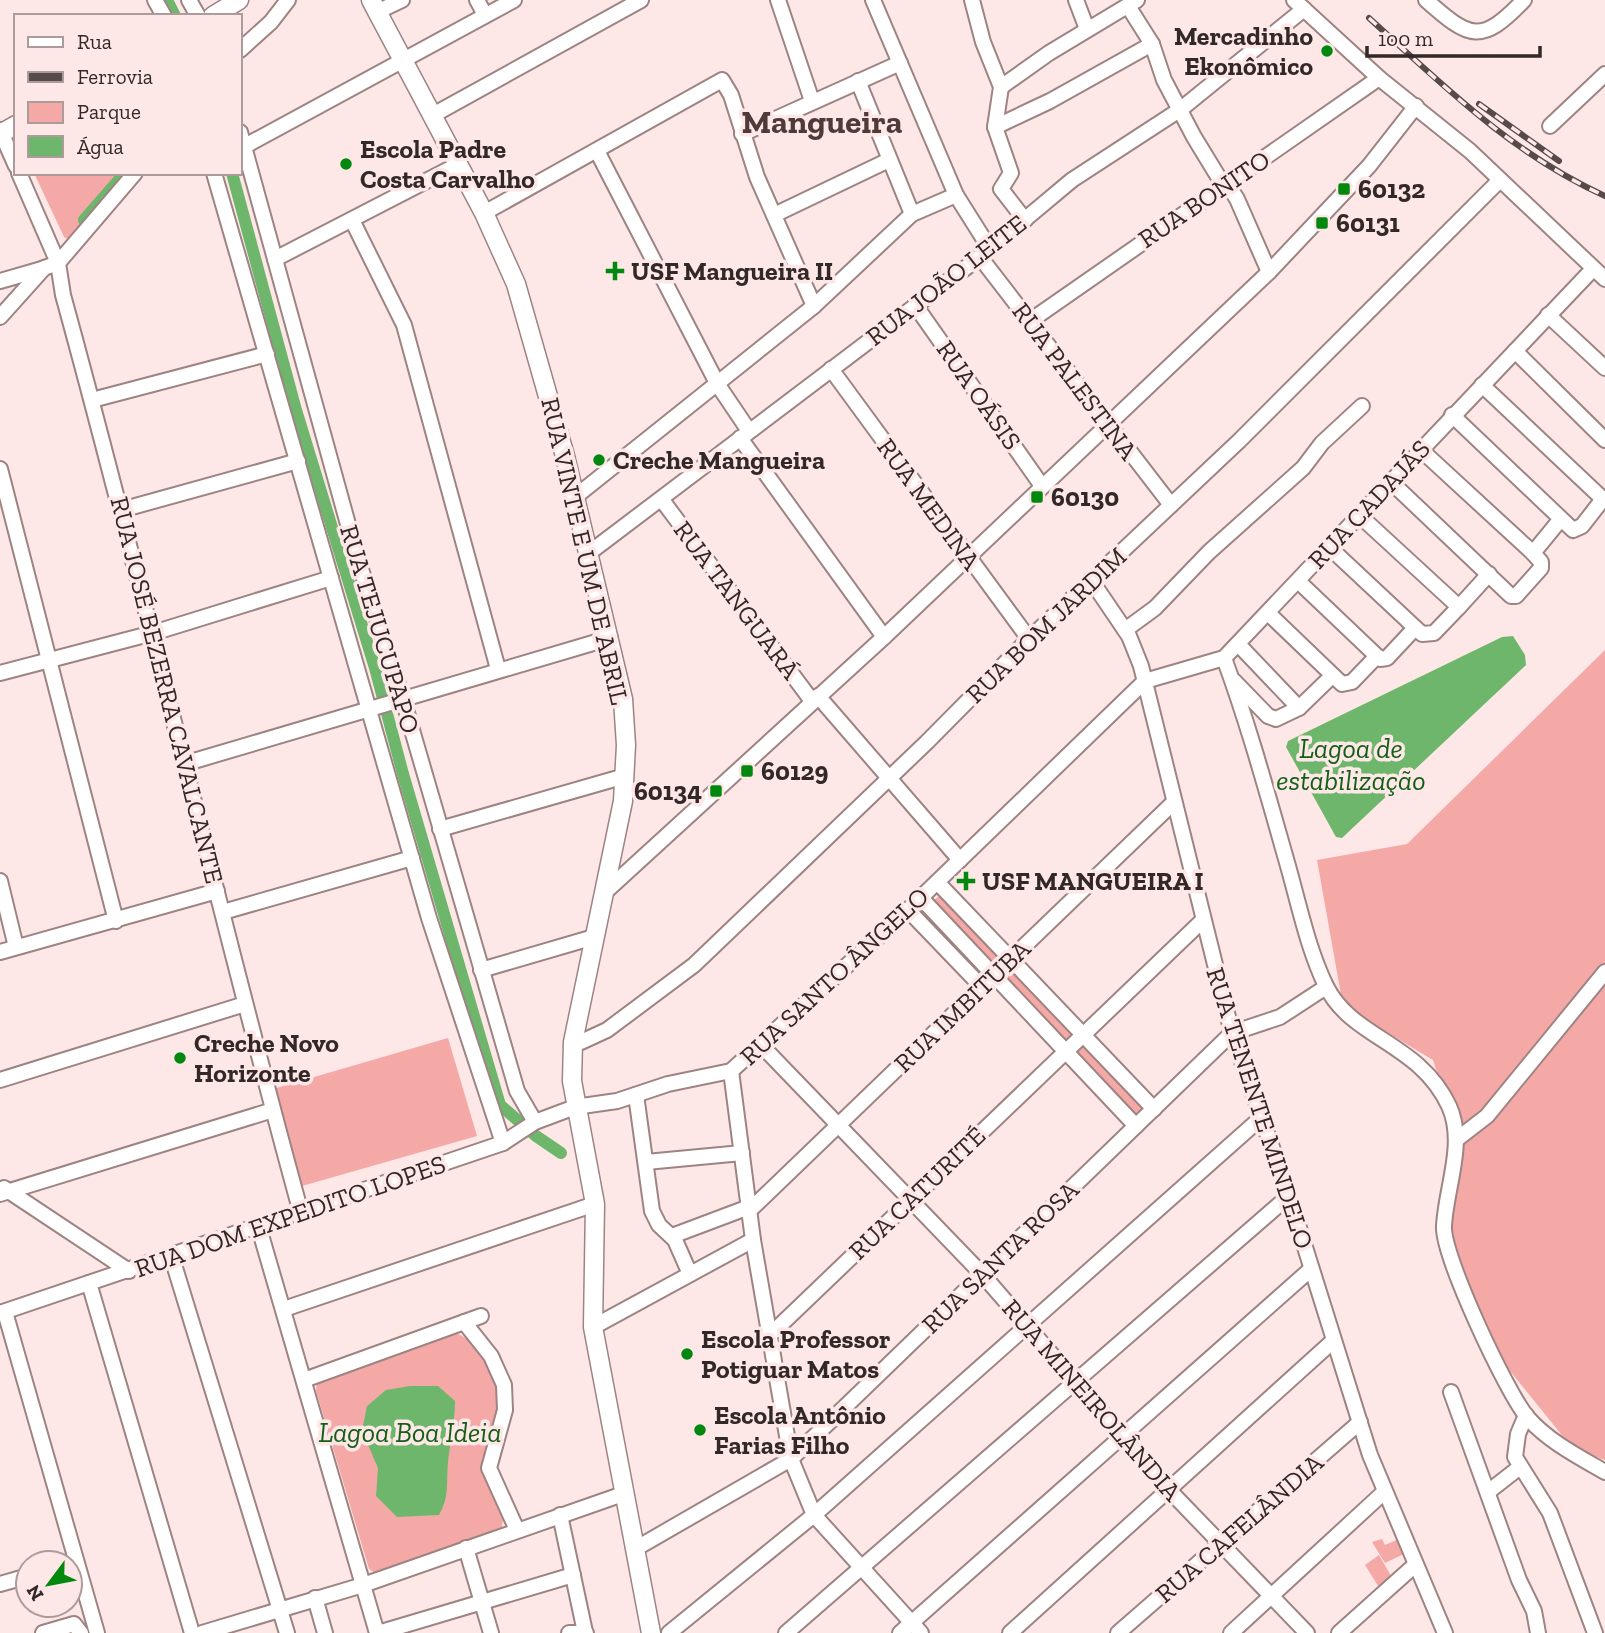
<svg xmlns="http://www.w3.org/2000/svg" width="1605" height="1633" viewBox="0 0 1605 1633" font-family="'Zilla Slab',serif">
<rect width="100%" height="100%" fill="#fee8e7"/>
<g fill="#f5a9a7">
<polygon points="34,173 133,173 69,240 64,237"/>
<polygon points="1605,650 1605,1460 1573,1449 1494,1351 1441,1235 1455,1129 1433,1060 1343,1006 1317,860 1407,844"/>
<polygon points="941,895 1001,957 993,967 932,901"/>
<polygon points="1013,970 1072,1031 1074,1036 1066,1042 1004,979 1007,971"/>
<polygon points="448,1038 477,1136 302,1186 273,1089"/>
<polygon points="1081,1046 1087,1046 1146,1109 1136,1117 1076,1054"/>
<path d="M455,1333C479,1340 503,1377 501,1402C500,1420 488,1437 488,1455C487,1480 510,1504 501,1530L375,1573L369,1569L316,1391L317,1381Z"/>
<polygon points="1401,1538 1408,1552 1385,1563 1372,1542 1382,1539 1385,1545"/>
<polygon points="1379,1555 1394,1581 1380,1589 1365,1565"/>
</g>
<g fill="#6eb66b">
<polygon points="1513,636 1525,655 1526,665 1342,838 1336,837 1286,747 1288,741 1502,637"/>
<path d="M410,1386H438L455,1401C455,1422 450,1441 448,1462C446,1483 450,1496 439,1515L397,1517L376,1496L378,1468L362,1431L367,1406L386,1390Z"/>
</g>
<g fill="none" stroke-linecap="round" stroke-linejoin="round">
<g stroke="#6eb66b" stroke-width="12">
<polyline points="167,0 175,16"/>
<polyline points="232,173 296,410 375,668 403,774 500,1105 536,1136 561,1153"/>
<polyline points="84,220 125,173"/>
</g>
<defs>
<g id="minor">
<polyline points="155,0 164,16"/>
<polyline points="189,0 198,16"/>
<polyline points="477,0 485,15"/>
<polyline points="778,0 812,101"/>
<polyline points="873,0 956,195 990,249"/>
<polyline points="972,0 983,42 1001,87 995,127 1011,173 1001,189 1025,220"/>
<polyline points="1076,0 1087,29"/>
<polyline points="1294,0 1379,78 1470,151 1605,279"/>
<path d="M1426,0C1470,39 1481,45 1524,0"/>
<polyline points="1128,6 1152,44 1164,80 1194,137 1219,178 1228,185 1237,199 1269,272"/>
<polyline points="377,12 402,0"/>
<polyline points="240,50 271,22 288,0"/>
<polyline points="858,81 912,214"/>
<polyline points="1001,87 1049,53 1137,0"/>
<polyline points="433,115 641,0"/>
<polyline points="1550,126 1605,74"/>
<polyline points="995,127 1050,101 1152,44"/>
<polyline points="0,130 16,166"/>
<polyline points="240,132 357,557 403,699 517,1091 535,1122"/>
<polyline points="742,134 900,63"/>
<polyline points="245,146 514,0"/>
<polyline points="597,151 718,385 749,431"/>
<path d="M19,173L58,263L63,295C147,600 217,908 301,1213"/>
<polyline points="214,173 429,918 503,1143"/>
<polyline points="484,213 722,80 731,95 757,177 814,306"/>
<polyline points="774,215 889,160"/>
<polyline points="352,220 404,325 498,669"/>
<polyline points="980,257 1171,505"/>
<polyline points="275,259 459,164"/>
<polyline points="0,281 42,269"/>
<polyline points="915,305 1042,486"/>
<polyline points="1548,315 1605,368"/>
<polyline points="0,317 44,268 58,263 135,173"/>
<polyline points="1030,321 1379,78"/>
<polyline points="1515,351 1605,440"/>
<polyline points="831,369 1029,639"/>
<polyline points="1482,385 1605,501"/>
<polyline points="92,400 267,354"/>
<polyline points="1452,415 1573,530 1582,526 1603,499"/>
<polyline points="740,438 884,637"/>
<polyline points="1420,449 1533,553 1560,520"/>
<polyline points="0,469 116,921"/>
<polyline points="1390,481 1511,596 1516,596 1541,568 1541,562 1533,553"/>
<polyline points="575,497 814,306 912,214 956,195"/>
<polyline points="662,500 812,701"/>
<polyline points="121,510 298,461"/>
<polyline points="1359,515 1459,607 1489,574"/>
<polyline points="1329,547 1422,634 1434,633 1459,607"/>
<polyline points="589,553 980,257 1072,180 1181,109 1304,9"/>
<polyline points="1091,580 1129,636 1141,666 1232,1033 1289,1196 1370,1455 1445,1633"/>
<polyline points="1298,581 1380,659 1387,658 1415,628"/>
<polyline points="1268,613 1342,684 1352,682 1377,656"/>
<polyline points="1125,630 1155,608 1209,552 1303,468 1322,443 1362,406"/>
<polyline points="1238,644 1299,708"/>
<path d="M1224,658C1249,726 1268,796 1288,866C1299,905 1308,949 1326,986C1352,1039 1419,1042 1449,1106C1466,1143 1446,1187 1444,1226C1442,1255 1507,1394 1528,1418C1548,1441 1579,1457 1605,1472"/>
<polyline points="0,673 153,633 331,578"/>
<polyline points="1234,681 1268,716 1276,719 1299,708 1332,676"/>
<polyline points="818,696 960,860"/>
<polyline points="187,763 610,638"/>
<polyline points="440,829 625,776"/>
<polyline points="0,881 16,947"/>
<polyline points="937,882 1154,1109"/>
<polyline points="604,893 884,637 1269,272 1369,166 1416,106"/>
<polyline points="921,898 1136,1126"/>
<polyline points="908,910 982,987"/>
<polyline points="223,912 412,858"/>
<polyline points="0,952 217,891"/>
<polyline points="481,970 594,937"/>
<polyline points="573,1042 581,1042 607,1030 694,965 927,742 1029,639 1239,441 1500,180"/>
<polyline points="761,1045 982,1274 1169,1490 1307,1633"/>
<polyline points="731,1071 753,1240 791,1459 814,1515 921,1633"/>
<polyline points="0,1080 245,1004"/>
<polyline points="636,1095 652,1211 659,1225 675,1240 690,1274"/>
<polyline points="1456,1140 1487,1116 1605,972"/>
<polyline points="646,1162 742,1153"/>
<polyline points="4,1188 129,1271"/>
<polyline points="0,1194 273,1110"/>
<polyline points="750,1210 1174,802"/>
<polyline points="259,1228 377,1633"/>
<polyline points="672,1236 749,1207"/>
<polyline points="172,1258 287,1633"/>
<polyline points="89,1283 192,1633"/>
<polyline points="284,1309 595,1204"/>
<polyline points="5,1312 97,1633"/>
<polyline points="0,1313 503,1143 535,1122 575,1107 617,1101 668,1084 731,1071 908,910 1145,681 1224,658 1592,270"/>
<polyline points="464,1322 491,1356 504,1385 505,1410 489,1468 517,1530"/>
<polyline points="593,1327 753,1240"/>
<polyline points="770,1335 1202,921"/>
<polyline points="304,1380 481,1316"/>
<polyline points="1451,1392 1519,1580 1534,1611 1538,1633"/>
<polyline points="1526,1415 1518,1434 1515,1457 1550,1513 1595,1633"/>
<polyline points="1488,1492 1520,1467"/>
<polyline points="560,1515 585,1632"/>
<polyline points="466,1548 491,1633"/>
<polyline points="635,1549 791,1459 1232,1033 1280,1017 1326,987"/>
<polyline points="0,1584 28,1576"/>
<polyline points="315,1598 325,1633"/>
<polyline points="43,1633 74,1624 81,1633"/>
<polyline points="202,1633 363,1585 623,1494"/>
<polyline points="378,1633 573,1575"/>
<polyline points="569,1633 586,1633"/>
<polyline points="669,1633 814,1515 1262,1117"/>
<polyline points="786,1633 1289,1196"/>
<polyline points="900,1633 1311,1269"/>
<polyline points="1010,1633 1333,1341"/>
<polyline points="1118,1633 1360,1422"/>
<polyline points="1231,1633 1383,1493"/>
<polyline points="1339,1633 1415,1565"/>
</g>
<g id="major">
<polyline points="371,0 484,213 516,284 565,456 623,699 626,745 623,801 573,1042 572,1081 595,1204 593,1327 651,1633"/>
<polyline points="213,16 239,0"/>
<polyline points="0,134 16,125"/>
</g>
</defs>
<use href="#minor" stroke="#9d8483" stroke-width="18"/>
<use href="#major" stroke="#9d8483" stroke-width="21"/>
<use href="#minor" stroke="#fff" stroke-width="14"/>
<use href="#major" stroke="#fff" stroke-width="18"/>
<defs>
<g id="rail">
<path d="M1369,18C1444,86 1511,153 1605,196"/>
<polyline points="1479,104 1559,161"/>
</g>
</defs>
<use href="#rail" stroke="#564a4a" stroke-width="6"/>
<use href="#rail" stroke="#fee8e7" stroke-width="3.5" stroke-dasharray="10" stroke-linecap="butt"/>
</g>
<g fill="#03880f" stroke="#fee8e7" stroke-width="2.5">
<circle cx="1327" cy="51" r="7"/>
<circle cx="346" cy="164" r="7"/>
<rect x="1337" y="182" width="14" height="14" rx="3.5"/>
<rect x="1315" y="216" width="14" height="14" rx="3.5"/>
<path d="M611.5 260.5h7v7h7v7h-7v7h-7v-7h-7v-7h7z"/>
<circle cx="599" cy="460" r="7"/>
<rect x="1030" y="490" width="14" height="14" rx="3.5"/>
<rect x="740" y="764" width="14" height="14" rx="3.5"/>
<rect x="709" y="784" width="14" height="14" rx="3.5"/>
<path d="M962.5 870.5h7v7h7v7h-7v7h-7v-7h-7v-7h7z"/>
<circle cx="180" cy="1058" r="7"/>
<circle cx="687" cy="1354" r="7"/>
<circle cx="700" cy="1430" r="7"/>
</g>
<g text-anchor="middle" dominant-baseline="central" stroke-width="7" stroke-linejoin="round" paint-order="stroke">
<g font-size="26" font-weight="bold" fill="#322828" stroke="#fee8e7" text-anchor="start">
<text x="1313" y="36" text-anchor="end">Mercadinho<tspan x="1313" dy="30">Ekonômico</tspan></text>
<text x="360" y="149">Escola Padre<tspan x="360" dy="30">Costa Carvalho</tspan></text>
<text x="1358" y="189">60132</text>
<text x="1336" y="223">60131</text>
<text x="631" y="271">USF Mangueira II</text>
<text x="613" y="460">Creche Mangueira</text>
<text x="1051" y="497">60130</text>
<text x="761" y="771">60129</text>
<text x="702" y="791" text-anchor="end">60134</text>
<text x="982" y="881">USF MANGUEIRA I</text>
<text x="194" y="1043">Creche Novo<tspan x="194" dy="30">Horizonte</tspan></text>
<text x="701" y="1339">Escola Professor<tspan x="701" dy="30">Potiguar Matos</tspan></text>
<text x="714" y="1415">Escola Antônio<tspan x="714" dy="30">Farias Filho</tspan></text>
</g>
<g font-size="26" fill="#322828" stroke="#fee8e7">
<text transform="translate(1204 199) rotate(-34)">RUA BONITO</text>
<text transform="translate(946 280) rotate(-38)">RUA JOÃO LEITE</text>
<text transform="translate(1075 381) rotate(53)">RUA PALESTINA</text>
<text transform="translate(979 395) rotate(55)">RUA OÁSIS</text>
<text transform="translate(929 504) rotate(54)">RUA MEDINA</text>
<text transform="translate(1369 504) rotate(-47)">RUA CADAJÁS</text>
<text transform="translate(585 551) rotate(77)">RUA VINTE E UM DE ABRIL</text>
<text transform="translate(737 600) rotate(53)">RUA TANGUARÁ</text>
<text transform="translate(1046 625) rotate(-44)">RUA BOM JARDIM</text>
<text transform="translate(380 629) rotate(73)">RUA TEJUCUPAPO</text>
<text transform="translate(167 690) rotate(76)">RUA JOSÉ BEZERRA CAVALCANTE</text>
<text transform="translate(834 976) rotate(-43)">RUA SANTO ÂNGELO</text>
<text transform="translate(962 1006) rotate(-44)">RUA IMBITUBA</text>
<text transform="translate(1260 1108) rotate(72)">RUA TENENTE MINDELO</text>
<text transform="translate(917 1193) rotate(-44)">RUA CATURITÉ</text>
<text transform="translate(290 1216) rotate(-19)">RUA DOM EXPEDITO LOPES</text>
<text transform="translate(1000 1257) rotate(-44)">RUA SANTA ROSA</text>
<text transform="translate(1092 1400) rotate(49)">RUA MINEIROLÂNDIA</text>
<text transform="translate(1239 1528) rotate(-41)">RUA CAFELÂNDIA</text>
</g>
<g font-size="28" font-style="italic" fill="#145f16" stroke="#fee8e7">
<text x="1351" y="748">Lagoa de<tspan x="1351" dy="32">estabilização</tspan></text>
<text x="410" y="1432">Lagoa Boa Ideia</text>
</g>
<g font-size="33" font-weight="bold" fill="#4f3a39" stroke="#fee8e7">
<text x="822" y="121">Mangueira</text>
</g>
</g>
<rect x="14" y="14" width="228" height="161" fill="#fee8e7" stroke="#ac9b9b" stroke-width="2"/>
<rect x="28" y="37" width="35" height="10" fill="#ffffff" stroke="#ac9b9b" stroke-width="2"/>
<text x="77" y="49" font-size="21" fill="#322828">Rua</text>
<rect x="28" y="72" width="35" height="10" fill="#564a4a" stroke="#ac9b9b" stroke-width="2"/>
<text x="77" y="84" font-size="21" fill="#322828">Ferrovia</text>
<rect x="28" y="102" width="35" height="21" fill="#f5a9a7" stroke="#ac9b9b" stroke-width="2"/>
<text x="77" y="119" font-size="21" fill="#322828">Parque</text>
<rect x="28" y="136" width="35" height="21" fill="#6eb66b" stroke="#ac9b9b" stroke-width="2"/>
<text x="77" y="154" font-size="21" fill="#322828">Água</text>
<g transform="translate(49 1584) rotate(238)"><circle r="33" fill="#fee8e7" stroke="#ac9b9b" stroke-width="2"/>
<path d="M0-5L12 26L0 18L-12 26Z" fill="#03880f"/>
<text y="-10" font-size="19" font-weight="bold" text-anchor="middle" fill="#322828">N</text>
</g>
<path d="M1367 46v10h173v-10" fill="none" stroke="#322828" stroke-width="3.5"/>
<text x="1378" y="46" font-size="21" fill="#322828" stroke="#fee8e7" stroke-width="5" paint-order="stroke">100 m</text>
</svg>
